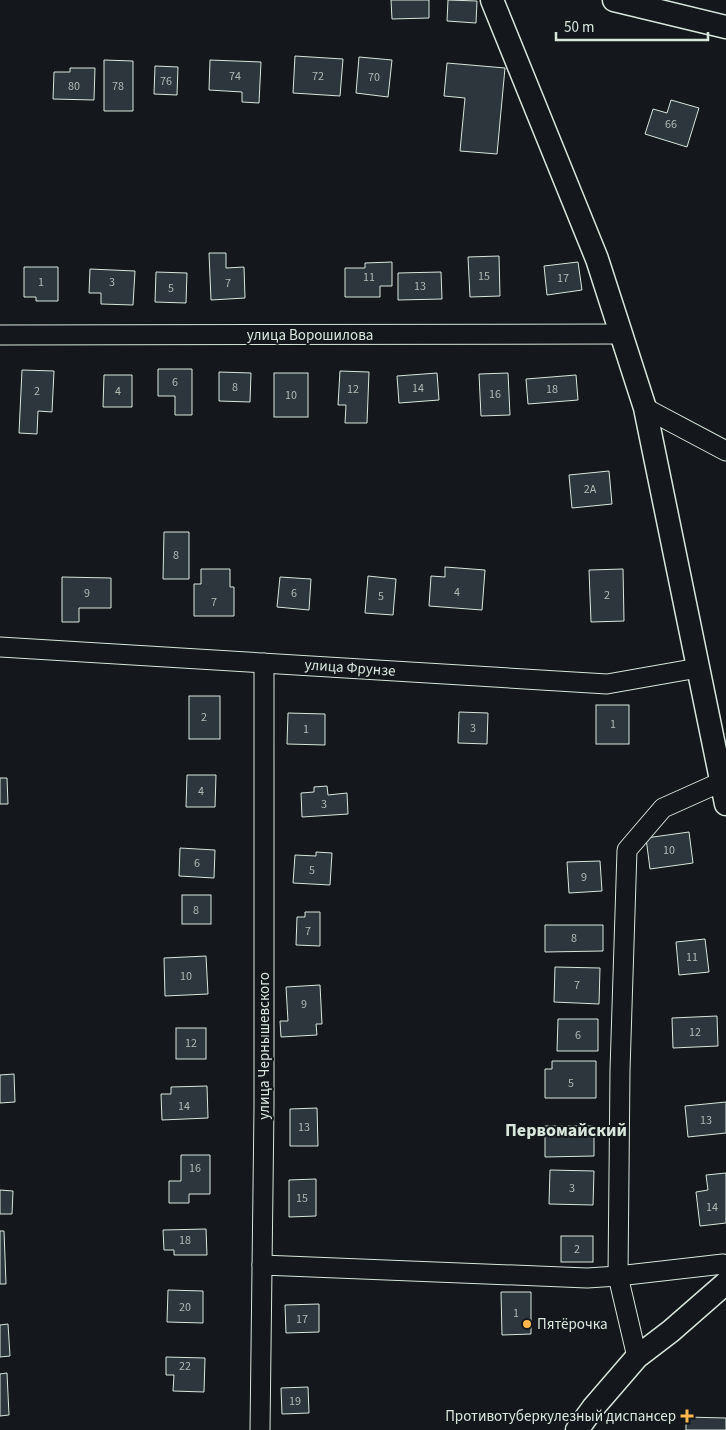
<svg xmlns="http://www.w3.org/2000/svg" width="726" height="1430" viewBox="0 0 726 1430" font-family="'Source Sans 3',sans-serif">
<rect width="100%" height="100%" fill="#14181c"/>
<g fill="#2c363c" stroke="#d8e6dc">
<polygon points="391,0 429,0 429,18 392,19"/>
<polygon points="448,0 477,1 476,23 447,21"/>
<polygon points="295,56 343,59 340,96 293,93"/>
<polygon points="359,57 392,60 388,97 356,93"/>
<polygon points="104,60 133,61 133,111 104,111"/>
<polygon points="210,60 261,62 259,103 242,102 242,92 209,90"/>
<polygon points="447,63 505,68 497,154 460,151 465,98 444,96"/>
<polygon points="155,66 178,67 177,95 154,94"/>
<polygon points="70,68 95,68 94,100 53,99 54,72 70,72"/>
<polygon points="671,100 699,108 687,147 645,134 653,109 667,113"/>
<polygon points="209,253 226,253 226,268 244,267 245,298 211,300"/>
<polygon points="499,256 500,296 470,297 468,257"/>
<polygon points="392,262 392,286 380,286 380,297 345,297 345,268 365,268 365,263"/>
<polygon points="578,262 582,290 547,295 544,266"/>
<polygon points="24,267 58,267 58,301 36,301 36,297 24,297"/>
<polygon points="90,269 135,271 133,305 101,304 101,293 89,293"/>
<polygon points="156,272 187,273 186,303 155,302"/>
<polygon points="441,272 442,299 398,300 398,273"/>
<polygon points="158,369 192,369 192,415 175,415 175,396 158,396"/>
<polygon points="22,370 54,371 52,412 38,411 37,434 19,433"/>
<polygon points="340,371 369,372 367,423 345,423 346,405 338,405"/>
<polygon points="219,372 251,373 250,402 219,401"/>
<rect x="274" y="373" width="34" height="44"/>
<polygon points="437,373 439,400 399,403 397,376"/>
<polygon points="508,373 510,415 481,416 479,374"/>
<polygon points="104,375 132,375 132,407 103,407"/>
<polygon points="576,375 578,400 528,404 526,379"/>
<polygon points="609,471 612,504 572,508 569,475"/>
<polygon points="164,532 189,532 189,579 163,579"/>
<polygon points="445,567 485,570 482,610 429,606 431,576 445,577"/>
<polygon points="201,569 230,569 230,587 234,587 234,616 194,616 194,584 201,584"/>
<polygon points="623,569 624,621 591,622 589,570"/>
<polygon points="368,576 396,579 393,615 365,613"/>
<polygon points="62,577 111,578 111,608 79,608 79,622 62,622"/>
<polygon points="280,577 311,579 309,610 277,607"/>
<rect x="189" y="696" width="31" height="43"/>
<rect x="596" y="705" width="33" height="39"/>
<polygon points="459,712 488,713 487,744 458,743"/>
<polygon points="288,713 325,714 325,745 287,744"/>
<polygon points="187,775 216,775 215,807 186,807"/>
<polygon points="0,778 7,778 8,804 0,804"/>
<polygon points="327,786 328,795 347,793 348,814 302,817 301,793 314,792 314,787"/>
<polygon points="689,832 693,863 650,869 646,838"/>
<polygon points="180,848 215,850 214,878 179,876"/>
<polygon points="316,852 332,853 330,885 293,883 295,855 316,856"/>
<polygon points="600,861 602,891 569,893 567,862"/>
<rect x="182" y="895" width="29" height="29"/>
<polygon points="305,912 320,912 320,946 296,945 297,917 305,917"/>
<polygon points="545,925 603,925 603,951 545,952"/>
<polygon points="705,939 709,972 679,975 676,942"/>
<polygon points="206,956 208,994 165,996 164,958"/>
<polygon points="555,967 600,968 599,1004 554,1002"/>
<polygon points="320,985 322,1024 316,1024 317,1035 281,1037 280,1021 288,1021 286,987"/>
<polygon points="717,1016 718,1046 673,1048 672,1018"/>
<polygon points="558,1019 598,1019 598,1051 557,1051"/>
<rect x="176" y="1028" width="30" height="31"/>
<polygon points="552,1061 596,1061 596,1098 545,1098 545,1069 552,1069"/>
<polygon points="14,1074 15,1102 0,1103 0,1075"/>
<polygon points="207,1086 208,1118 162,1120 161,1094 171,1094 171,1087"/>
<polygon points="726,1102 726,1133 688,1137 685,1106"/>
<polygon points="317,1108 318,1146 290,1146 290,1109"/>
<polygon points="545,1126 594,1126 594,1156 545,1157"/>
<polygon points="181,1155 210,1155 210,1194 189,1194 189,1203 169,1203 169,1181 181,1181"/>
<polygon points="550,1170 594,1171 593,1205 549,1204"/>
<polygon points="726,1173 726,1223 700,1226 696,1192 708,1190 706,1175"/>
<polygon points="316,1179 316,1216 289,1217 289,1180"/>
<polygon points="0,1190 13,1191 12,1214 0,1214"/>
<polygon points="206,1229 207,1255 174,1255 174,1250 164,1250 163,1230"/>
<polygon points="0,1231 4,1231 6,1284 0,1284"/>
<rect x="561" y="1236" width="32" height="26"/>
<polygon points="168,1290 203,1291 203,1323 167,1322"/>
<polygon points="501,1292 531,1292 531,1334 502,1335"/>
<polygon points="319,1304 319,1332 286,1333 285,1305"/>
<polygon points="8,1324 10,1356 0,1357 0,1325"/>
<polygon points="166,1357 205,1358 204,1392 173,1391 174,1375 166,1375"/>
<polygon points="7,1373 9,1415 0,1416 0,1374"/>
<polygon points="308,1387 309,1413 282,1414 281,1388"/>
<polygon points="686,1417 726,1418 726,1430 686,1430"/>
</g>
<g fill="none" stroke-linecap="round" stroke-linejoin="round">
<defs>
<g id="minor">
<polyline points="0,335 620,334"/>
<polyline points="645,408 726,451"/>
<polyline points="0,647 607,684 698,668"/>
<polyline points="262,1265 587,1278 618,1276 723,1264 726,1268"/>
<polyline points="637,1357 618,1276 620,1070 627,850 663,808 721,782"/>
<polyline points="260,1430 264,1107 264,663"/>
</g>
<g id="tertiary">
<polyline points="492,0 597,259 645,408 726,804"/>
<polyline points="614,0 726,27"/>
<polyline points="577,1430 593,1408 637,1357 671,1331 726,1283"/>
</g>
</defs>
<use href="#minor" stroke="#d8e6dc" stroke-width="21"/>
<use href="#tertiary" stroke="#d8e6dc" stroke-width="25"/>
<use href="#minor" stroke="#14181c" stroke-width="19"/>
<use href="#tertiary" stroke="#14181c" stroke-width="22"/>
</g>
<g fill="#ffb74d" stroke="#14181c" stroke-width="2">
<circle cx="527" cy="1324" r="5"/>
<path d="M684.5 1408.5h5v5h5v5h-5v5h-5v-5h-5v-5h5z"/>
</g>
<g text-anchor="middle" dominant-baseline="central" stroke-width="4" stroke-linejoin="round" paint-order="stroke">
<g font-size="12" fill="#adbab4">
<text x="235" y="76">74</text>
<text x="318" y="76">72</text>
<text x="374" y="77">70</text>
<text x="166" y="81">76</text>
<text x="74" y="86">80</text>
<text x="118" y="86">78</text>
<text x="671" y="124">66</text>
<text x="484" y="276">15</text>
<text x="369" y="277">11</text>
<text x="563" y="278">17</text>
<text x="41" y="282">1</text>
<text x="112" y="282">3</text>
<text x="228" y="283">7</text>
<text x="420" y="286">13</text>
<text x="171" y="288">5</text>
<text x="175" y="382">6</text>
<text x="235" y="387">8</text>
<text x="418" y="388">14</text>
<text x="353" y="389">12</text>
<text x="552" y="389">18</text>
<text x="37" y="391">2</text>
<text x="118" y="391">4</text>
<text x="495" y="394">16</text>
<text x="291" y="395">10</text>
<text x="590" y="489">2А</text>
<text x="176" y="555">8</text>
<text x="457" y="592">4</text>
<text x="87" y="593">9</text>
<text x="294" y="593">6</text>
<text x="607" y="595">2</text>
<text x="381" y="596">5</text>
<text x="214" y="602">7</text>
<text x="204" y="717">2</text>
<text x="613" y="724">1</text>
<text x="473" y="728">3</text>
<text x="306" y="729">1</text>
<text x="201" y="791">4</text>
<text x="324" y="804">3</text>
<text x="669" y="850">10</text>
<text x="197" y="863">6</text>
<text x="312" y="870">5</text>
<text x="584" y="877">9</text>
<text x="196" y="910">8</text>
<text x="308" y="931">7</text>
<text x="574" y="938">8</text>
<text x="692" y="957">11</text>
<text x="186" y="976">10</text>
<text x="577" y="985">7</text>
<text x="304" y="1004">9</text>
<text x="695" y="1032">12</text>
<text x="578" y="1035">6</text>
<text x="191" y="1043">12</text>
<text x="571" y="1083">5</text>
<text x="184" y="1106">14</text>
<text x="706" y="1120">13</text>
<text x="304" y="1127">13</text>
<text x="195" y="1168">16</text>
<text x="572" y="1188">3</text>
<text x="302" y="1198">15</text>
<text x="712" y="1207">14</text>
<text x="185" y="1240">18</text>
<text x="577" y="1249">2</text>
<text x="185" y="1307">20</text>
<text x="516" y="1313">1</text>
<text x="302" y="1319">17</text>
<text x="185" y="1366">22</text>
<text x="295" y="1401">19</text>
</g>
<g font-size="15" fill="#d8e6dc" stroke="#14181c">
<text x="310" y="335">улица Ворошилова</text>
<text transform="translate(350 668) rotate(4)">улица Фрунзе</text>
<text transform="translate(264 1046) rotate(-90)">улица Чернышевского</text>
</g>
<g font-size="15" fill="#d8e6dc" stroke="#14181c" text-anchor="start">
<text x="537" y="1324">Пятёрочка</text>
<text x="676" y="1416" text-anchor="end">Противотуберкулезный диспансер</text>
</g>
<g font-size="18" font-weight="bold" fill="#d8e6dc" stroke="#14181c">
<text x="566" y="1130">Первомайский</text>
</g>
</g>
<path d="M556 32v8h152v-8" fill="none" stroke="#d8e6dc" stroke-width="2.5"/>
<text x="564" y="32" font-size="15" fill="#d8e6dc" stroke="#14181c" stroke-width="4" paint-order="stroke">50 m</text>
</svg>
